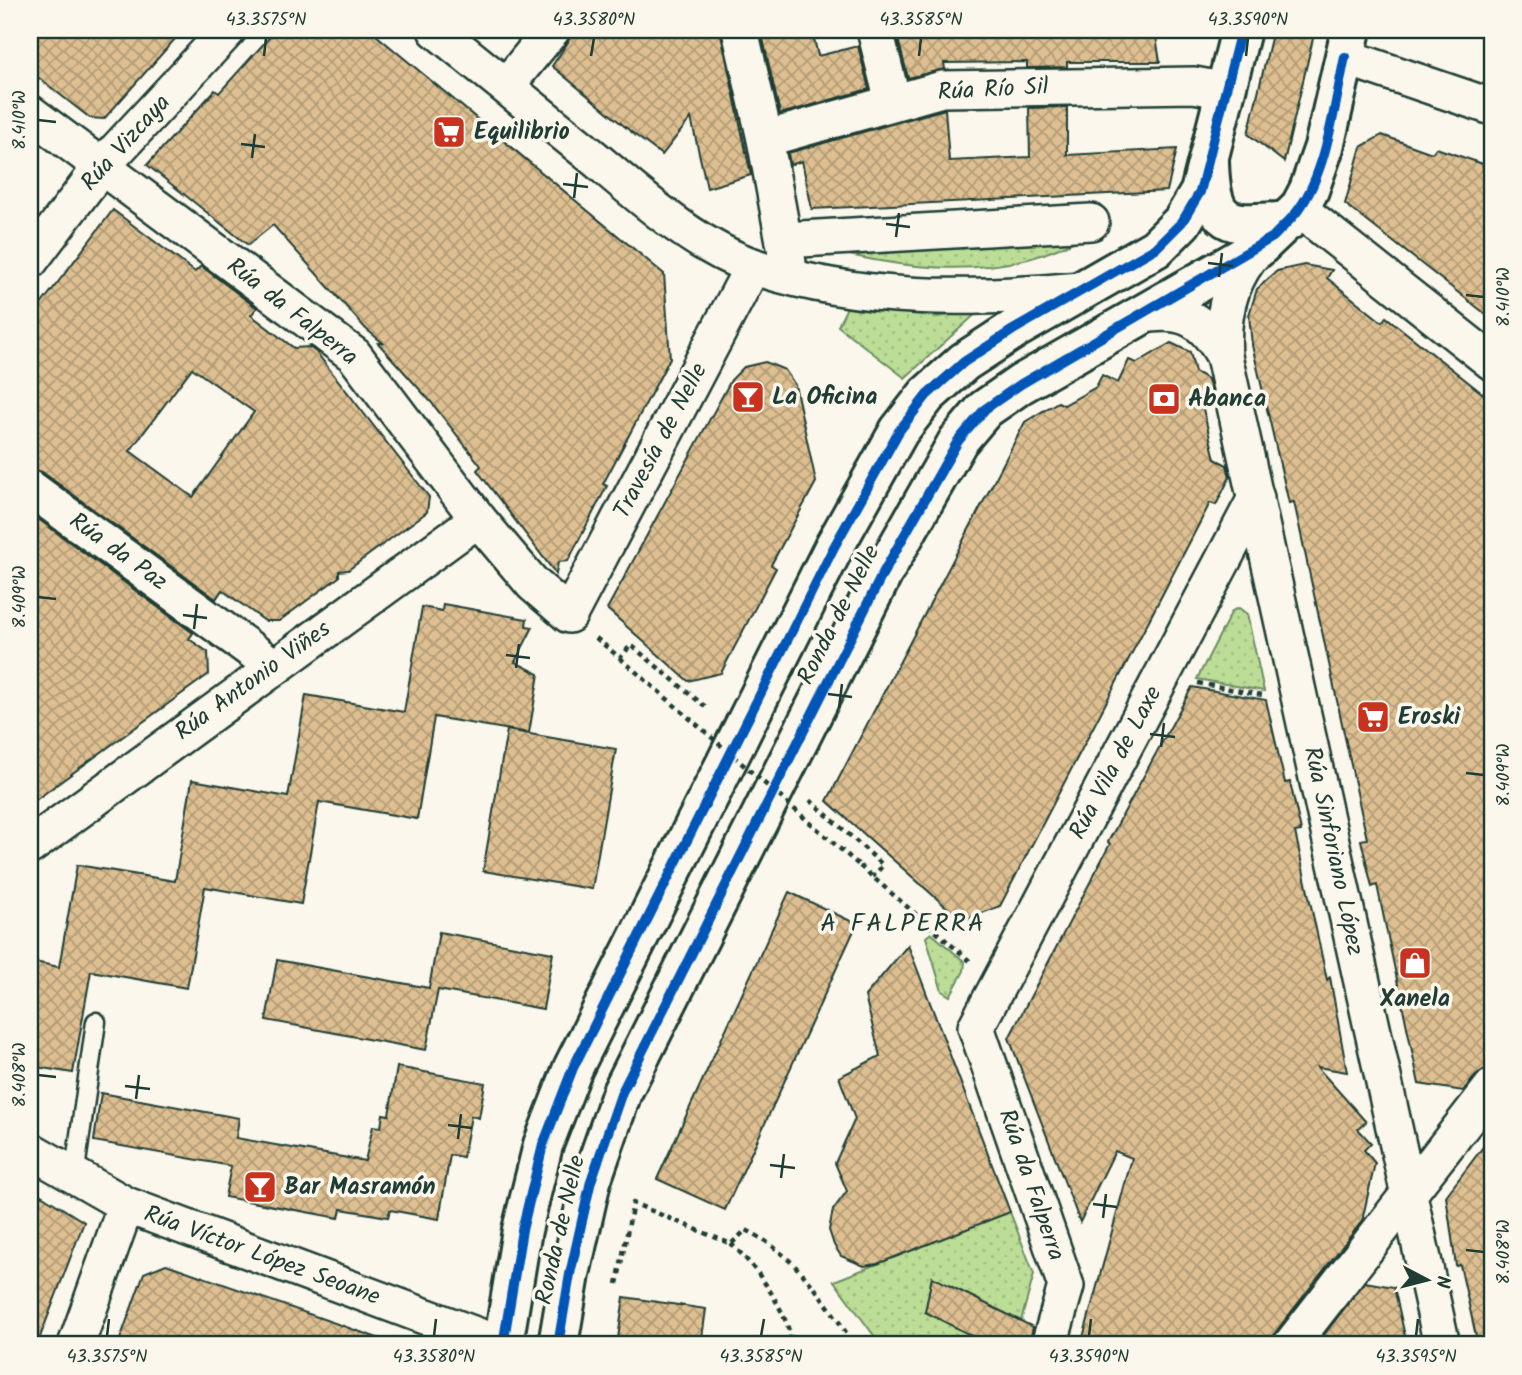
<svg xmlns="http://www.w3.org/2000/svg" width="1522" height="1375" viewBox="0 0 1522 1375" font-family="Kalam,sans-serif">
<defs>
<pattern id="grass-dots" width="8" height="8" patternUnits="userSpaceOnUse" patternTransform="scale(1.75)"><rect width="8" height="8" fill="#bbdd96"/><path d="M2 2h.1M6 6h.1" fill="none" stroke="#a0bf82" stroke-width="1.8" stroke-linecap="round"/></pattern>
<pattern id="building-cross-hatch" width="8" height="8" patternUnits="userSpaceOnUse" patternTransform="scale(1.75)"><rect width="8" height="8" fill="#debf91"/><path d="M0 0l8 8M0 8l8-8" fill="none" stroke="#b39c77"/></pattern>
</defs>
<rect width="100%" height="100%" fill="#fbf7ec"/>
<filter id="ink" filterUnits="userSpaceOnUse"><feTurbulence type="fractalNoise" baseFrequency=".0143" numOctaves="2"/><feDisplacementMap in="SourceGraphic" scale="14" xChannelSelector="R" yChannelSelector="G"/><feConvolveMatrix kernelMatrix="1 2 1 2 8 2 1 2 1" color-interpolation-filters="sRGB"/></filter>
<g filter="url(#ink)">
<g fill="url(#grass-dots)" stroke="#6d8d65" stroke-width="2">
<path d="M1099,231C1076,240 1052,253 1028,259C968,274 908,268 849,255Z"/>
<polygon points="848,305 937,317 979,311 905,378 838,326"/>
<polygon points="1239,608 1247,614 1264,691 1197,679 1232,611"/>
<polygon points="931,933 965,962 964,971 950,996 942,991 926,937"/>
<polygon points="1010,1212 1034,1274 1021,1321 932,1277 926,1310 990,1345 881,1345 834,1281"/>
</g>
<g fill="url(#building-cross-hatch)" stroke="#1f3d34" stroke-width="2" fill-rule="evenodd">
<polygon points="30,30 183,30 104,119 90,118 30,71"/>
<polygon points="276,30 370,30 664,274 670,358 603,484 607,486 568,561 558,562 556,574 477,470 481,466 431,402 378,343 383,343 366,329 273,225 248,245 147,165 215,90 219,93"/>
<polygon points="572,30 720,30 751,175 707,188 691,118 662,155 635,135 552,66 568,42"/>
<polygon points="761,30 812,30 818,56 858,46 869,89 780,114"/>
<polygon points="900,30 1155,30 1160,62 1067,62 1067,67 1027,68 1027,62 944,63 945,69 908,78 897,35 901,34"/>
<polygon points="1273,30 1315,30 1284,162 1248,134"/>
<polygon points="1067,107 1067,155 1177,149 1167,191 812,209 802,161 790,165 788,153 945,109 949,161 1030,157 1029,108"/>
<polygon points="1382,135 1432,153 1436,148 1483,164 1483,171 1492,174 1492,319 1345,204 1361,147"/>
<path d="M113,210L195,272L201,266L257,308L251,315L294,348L309,347L316,352L429,497L427,512L348,570L339,571V577L279,621H265L222,590L216,599L42,472L30,468V319ZM192,368L254,412L193,497L130,451Z"/>
<polygon points="1304,265 1332,270 1327,278 1382,322 1386,317 1492,401 1492,1067 1477,1074 1463,1091 1419,1084 1377,885 1372,887 1361,840 1367,839 1294,502 1289,503 1252,345 1249,315 1257,289 1277,271"/>
<polygon points="1171,343 1190,352 1195,372 1208,379 1212,394 1203,409 1215,459 1227,465 1230,477 1216,505 1210,503 1000,906 962,921 827,801 1025,422 1058,402 1064,405 1096,387 1102,375 1118,383 1129,360 1137,363"/>
<polygon points="765,362 785,370 795,385 816,482 771,565 776,568 721,673 688,681 607,609 731,380 744,367"/>
<polygon points="30,513 193,633 189,639 208,652 209,674 30,804"/>
<polygon points="443,604 527,619 526,626 533,627 515,662 539,674 529,733 434,717 417,819 319,802 301,904 205,887 187,988 91,971 73,1073 30,1066 30,961 59,967 77,865 175,881 192,780 288,797 306,695 404,712 422,607 442,611"/>
<polygon points="1192,687 1266,700 1285,783 1290,782 1301,831 1295,832 1327,980 1330,977 1347,1072 1317,1067 1366,1122 1358,1129 1371,1143 1364,1150 1375,1163 1362,1221 1275,1333 1271,1345 1081,1345 1132,1158 1115,1151 1080,1222 1009,1038 1110,844 1108,842"/>
<polygon points="507,730 616,749 592,889 483,871"/>
<polygon points="789,892 857,924 725,1210 657,1179"/>
<polygon points="439,932 553,953 543,1009 438,990 426,1050 266,1020 277,960 429,988"/>
<polygon points="908,945 1010,1212 877,1264 864,1266 841,1256 834,1245 829,1230 833,1210 847,1191 835,1163 855,1119 839,1077 880,1056 865,996"/>
<polygon points="397,1067 485,1083 479,1118 471,1116 463,1157 450,1155 439,1219 390,1210 388,1217 341,1209 339,1218 225,1197 231,1166 94,1141 101,1093 239,1118 236,1138 365,1161 373,1126 381,1127 383,1114 389,1115"/>
<polygon points="1492,1135 1492,1345 1478,1345 1460,1265 1456,1266 1446,1196"/>
<polygon points="30,1188 84,1222 37,1345 30,1345"/>
<polygon points="166,1264 386,1341 385,1345 118,1345 144,1273"/>
<polygon points="932,1277 1033,1327 1029,1345 990,1345 925,1312"/>
<polygon points="1365,1282 1394,1287 1407,1345 1316,1345"/>
<polygon points="624,1297 706,1309 701,1345 617,1345"/>
</g>
<g fill="none" stroke-linecap="round" stroke-linejoin="round">
<defs>
<polyline id="lane" points="74,1177 96,1022"/>
<g id="street">
<path d="M436,30C488,72 541,115 593,157C641,197 694,246 755,267C860,302 972,300 1081,290"/>
<polyline points="740,30 765,139 788,263"/>
<polyline points="875,30 893,102"/>
<polyline points="1345,57 1492,107"/>
<polyline points="506,86 552,30"/>
<polyline points="30,113 354,355 478,519 533,584 569,615 753,266"/>
<polyline points="765,139 942,89 1194,85 1226,91"/>
<polyline points="1299,209 1492,362"/>
<polyline points="784,240 1091,222"/>
<path d="M1257,249C1229,279 1221,316 1224,356L1442,1345"/>
<polyline points="30,261 101,167 228,30"/>
<path d="M1135,317C1180,307 1202,316 1224,356"/>
<polyline points="30,488 273,666"/>
<polyline points="30,846 478,519"/>
<polyline points="30,1150 126,1205 502,1345"/>
<polyline points="76,1345 126,1205"/>
<polyline points="1049,1345 1066,1286 976,1027 1256,498"/>
<polyline points="1291,1345 1492,1087"/>
</g>
<g id="secondary">
<path d="M1209,162C1211,229 1229,226 1288,221"/>
<polyline points="503,1345 522,1230 543,1145 573,1068 834,547 899,431 927,395 964,362 1013,330 1156,248 1182,222 1200,192 1241,30"/>
<polyline points="558,1345 570,1274 591,1181 622,1092 883,573 958,441 985,409 1021,384 1257,249 1299,209 1309,190 1324,147 1351,30"/>
</g>
</defs>
<use href="#lane" stroke="#1f3d34" stroke-width="23"/>
<use href="#street" stroke="#1f3d34" stroke-width="40"/>
<use href="#secondary" stroke="#1f3d34" stroke-width="44"/>
<g stroke="#1f3d34" stroke-width="4.5" stroke-dasharray="5 5" stroke-linecap="butt">
<polyline points="596,638 620,658 631,645 708,709"/>
<polyline points="1198,683 1262,695"/>
<polyline points="810,800 883,865 873,877"/>
<polyline points="860,866 971,962"/>
<path d="M731,1244C756,1266 788,1311 792,1345"/>
<path d="M617,1284L633,1203L731,1244L746,1230C794,1253 826,1301 854,1345"/>
</g>
<use href="#lane" stroke="#fbf7ec" stroke-width="18"/>
<use href="#street" stroke="#fbf7ec" stroke-width="35"/>
<use href="#secondary" stroke="#fbf7ec" stroke-width="38"/>
<polyline stroke="#1f3d34" stroke-width="4.5" stroke-dasharray="5 5" stroke-linecap="butt" points="620,658 860,866"/>
<defs>
<g id="cycleway">
<polyline points="503,1345 522,1230 543,1145 573,1068 834,547 899,431 927,395 964,362 1013,330 1156,248 1182,222 1200,192 1241,30"/>
<path d="M558,1345L570,1274L591,1181L622,1092L883,573L958,441L985,409L1021,384L1273,237C1281,228 1292,219 1299,209C1327,171 1335,102 1345,57"/>
</g>
</defs>
<use href="#cycleway" stroke="#fbf7ec" stroke-width="15"/>
<use href="#cycleway" stroke="#0057b8" stroke-width="10"/>
</g>
</g>
<path fill="none" stroke="#1f3d34" stroke-width="2.5" d="M264,56L266,38M591,56L594,38M919,56L921,38M1246,56L1248,38M38,120L56,122M241,144L265,147M252,158L255,134M563,184L588,187M574,198L577,173M886,224L910,227M896,237L899,213M1208,263L1233,266M1219,277L1222,253M1466,295L1484,297M38,597L56,599M183,615L207,618M194,629L197,604M506,655L530,658M516,668L519,644M828,694L852,697M839,708L842,684M1150,734L1175,737M1161,747L1164,723M1466,773L1484,775M38,1075L56,1077M125,1086L150,1089M136,1099L139,1075M448,1125L472,1128M458,1139L461,1114M770,1165L795,1168M781,1178L784,1154M1093,1204L1117,1207M1103,1218L1106,1194M1466,1250L1484,1252M107,1336L109,1319M434,1336L436,1319M761,1336L764,1319M1089,1336L1091,1319M1416,1336L1418,1319"/>
<defs>
<symbol id="supermarket-square" viewBox="-11 -11 22 22"><rect x="-9" y="-9" width="18" height="18" rx="4" fill="#c8321e" stroke="#fbf7ec"/><path d="M-6-5.5h2.5l.6 2H6L4.5 2H-2.5L-4.4-4H-6ZM-1.5 3.2a1.3 1.3 0 1 0 .1 0ZM3 3.2a1.3 1.3 0 1 0 .1 0Z" fill="#fff"/></symbol>
<symbol id="bar-square" viewBox="-11 -11 22 22"><rect x="-9" y="-9" width="18" height="18" rx="4" fill="#c8321e" stroke="#fbf7ec"/><path d="M-6-5H6L.8 .8V4.5H3.5V6h-7V4.5H-.8V.8Z" fill="#fff"/></symbol>
<symbol id="bank-square" viewBox="-11 -11 22 22"><rect x="-9" y="-9" width="18" height="18" rx="4" fill="#c8321e" stroke="#fbf7ec"/><path d="M-6-4H6V4H-6ZM0-2.3a2.3 2.3 0 1 0 0 4.6a2.3 2.3 0 1 0 0-4.6Z" fill="#fff"/></symbol>
<symbol id="shop-square" viewBox="-11 -11 22 22"><rect x="-9" y="-9" width="18" height="18" rx="4" fill="#c8321e" stroke="#fbf7ec"/><path d="M-5-2.5h2.3a2.7 3.5 0 0 1 5.4 0H5L5.5 6h-11ZM-1.5-2.5h3a1.5 2.3 0 0 0-3 0Z" fill="#fff"/></symbol>
</defs>
<g fill-rule="evenodd">
<use href="#supermarket-square" x="430" y="113" width="38" height="38"/>
<use href="#bar-square" x="729" y="378" width="38" height="38"/>
<use href="#bank-square" x="1145" y="380" width="38" height="38"/>
<use href="#supermarket-square" x="1354" y="698" width="38" height="38"/>
<use href="#shop-square" x="1396" y="944" width="38" height="38"/>
<use href="#bar-square" x="241" y="1168" width="38" height="38"/>
</g>
<g text-anchor="middle" dominant-baseline="central" stroke-width="7" stroke-linejoin="round" paint-order="stroke">
<g font-size="24" fill="#1f3d34" stroke="#fbf7ec">
<text transform="translate(993 90) rotate(-3)">Rúa Río Sil</text>
<text transform="translate(126 143) rotate(-48)">Rúa Vizcaya</text>
<text transform="translate(292 312) rotate(38)">Rúa da Falperra</text>
<text transform="translate(661 441) rotate(-62)">Travesía de Nelle</text>
<text transform="translate(118 552) rotate(36)">Rúa da Paz</text>
<text transform="translate(839 615) rotate(-63)">Ronda de Nelle</text>
<text transform="translate(253 681) rotate(-36)">Rúa Antonio Viñes</text>
<text transform="translate(1116 763) rotate(-62)">Rúa Vila de Laxe</text>
<text transform="translate(1333 851) rotate(78)">Rúa Sinforiano López</text>
<text transform="translate(1031 1185) rotate(71)">Rúa da Falperra</text>
<text transform="translate(561 1230) rotate(-77)">Ronda de Nelle</text>
<text transform="translate(262 1256) rotate(20)">Rúa Víctor López Seoane</text>
</g>
<g font-size="24" font-weight="bold" fill="#1f3d34" stroke="#fbf7ec" text-anchor="start">
<text x="474" y="132">Equilibrio</text>
<text x="772" y="397">La Oficina</text>
<text x="1188" y="399">Abanca</text>
<text x="1398" y="717">Eroski</text>
<text x="1415" y="999" text-anchor="middle">Xanela</text>
<text x="284" y="1187">Bar Masramón</text>
</g>
<g font-size="26" letter-spacing="2" fill="#1f3d34" stroke="#fbf7ec">
<text x="903" y="924">A FALPERRA</text>
</g>
</g>
<rect width="1522" height="1375" fill="none" stroke="#fbf7ec" stroke-width="77"/>
<g transform="translate(1427 1280) rotate(97)" stroke="#fbf7ec" stroke-width="5" paint-order="stroke">
<path d="M0-5L12 26L0 18L-12 26Z" fill="#1f3d34"/>
<text y="-10" font-size="19" font-weight="bold" text-anchor="middle" fill="#1f3d34">N</text>
</g>
<rect x="38" y="38" width="1446" height="1298" fill="none" stroke="#1f3d34" stroke-width="2.5"/>
<g font-size="18" text-anchor="middle" fill="#1f3d34">
<text x="266" y="25">43.3575°N</text>
<text x="594" y="25">43.3580°N</text>
<text x="921" y="25">43.3585°N</text>
<text x="1248" y="25">43.3590°N</text>
<text transform="translate(19 120) rotate(-90)" y="6">8.410°W</text>
<text transform="translate(1503 297) rotate(-90)" y="6">8.410°W</text>
<text transform="translate(19 597) rotate(-90)" y="6">8.409°W</text>
<text transform="translate(1503 775) rotate(-90)" y="6">8.409°W</text>
<text transform="translate(19 1075) rotate(-90)" y="6">8.408°W</text>
<text transform="translate(1503 1252) rotate(-90)" y="6">8.408°W</text>
<text x="107" y="1362">43.3575°N</text>
<text x="434" y="1362">43.3580°N</text>
<text x="761" y="1362">43.3585°N</text>
<text x="1089" y="1362">43.3590°N</text>
<text x="1416" y="1362">43.3595°N</text>
</g>
</svg>
